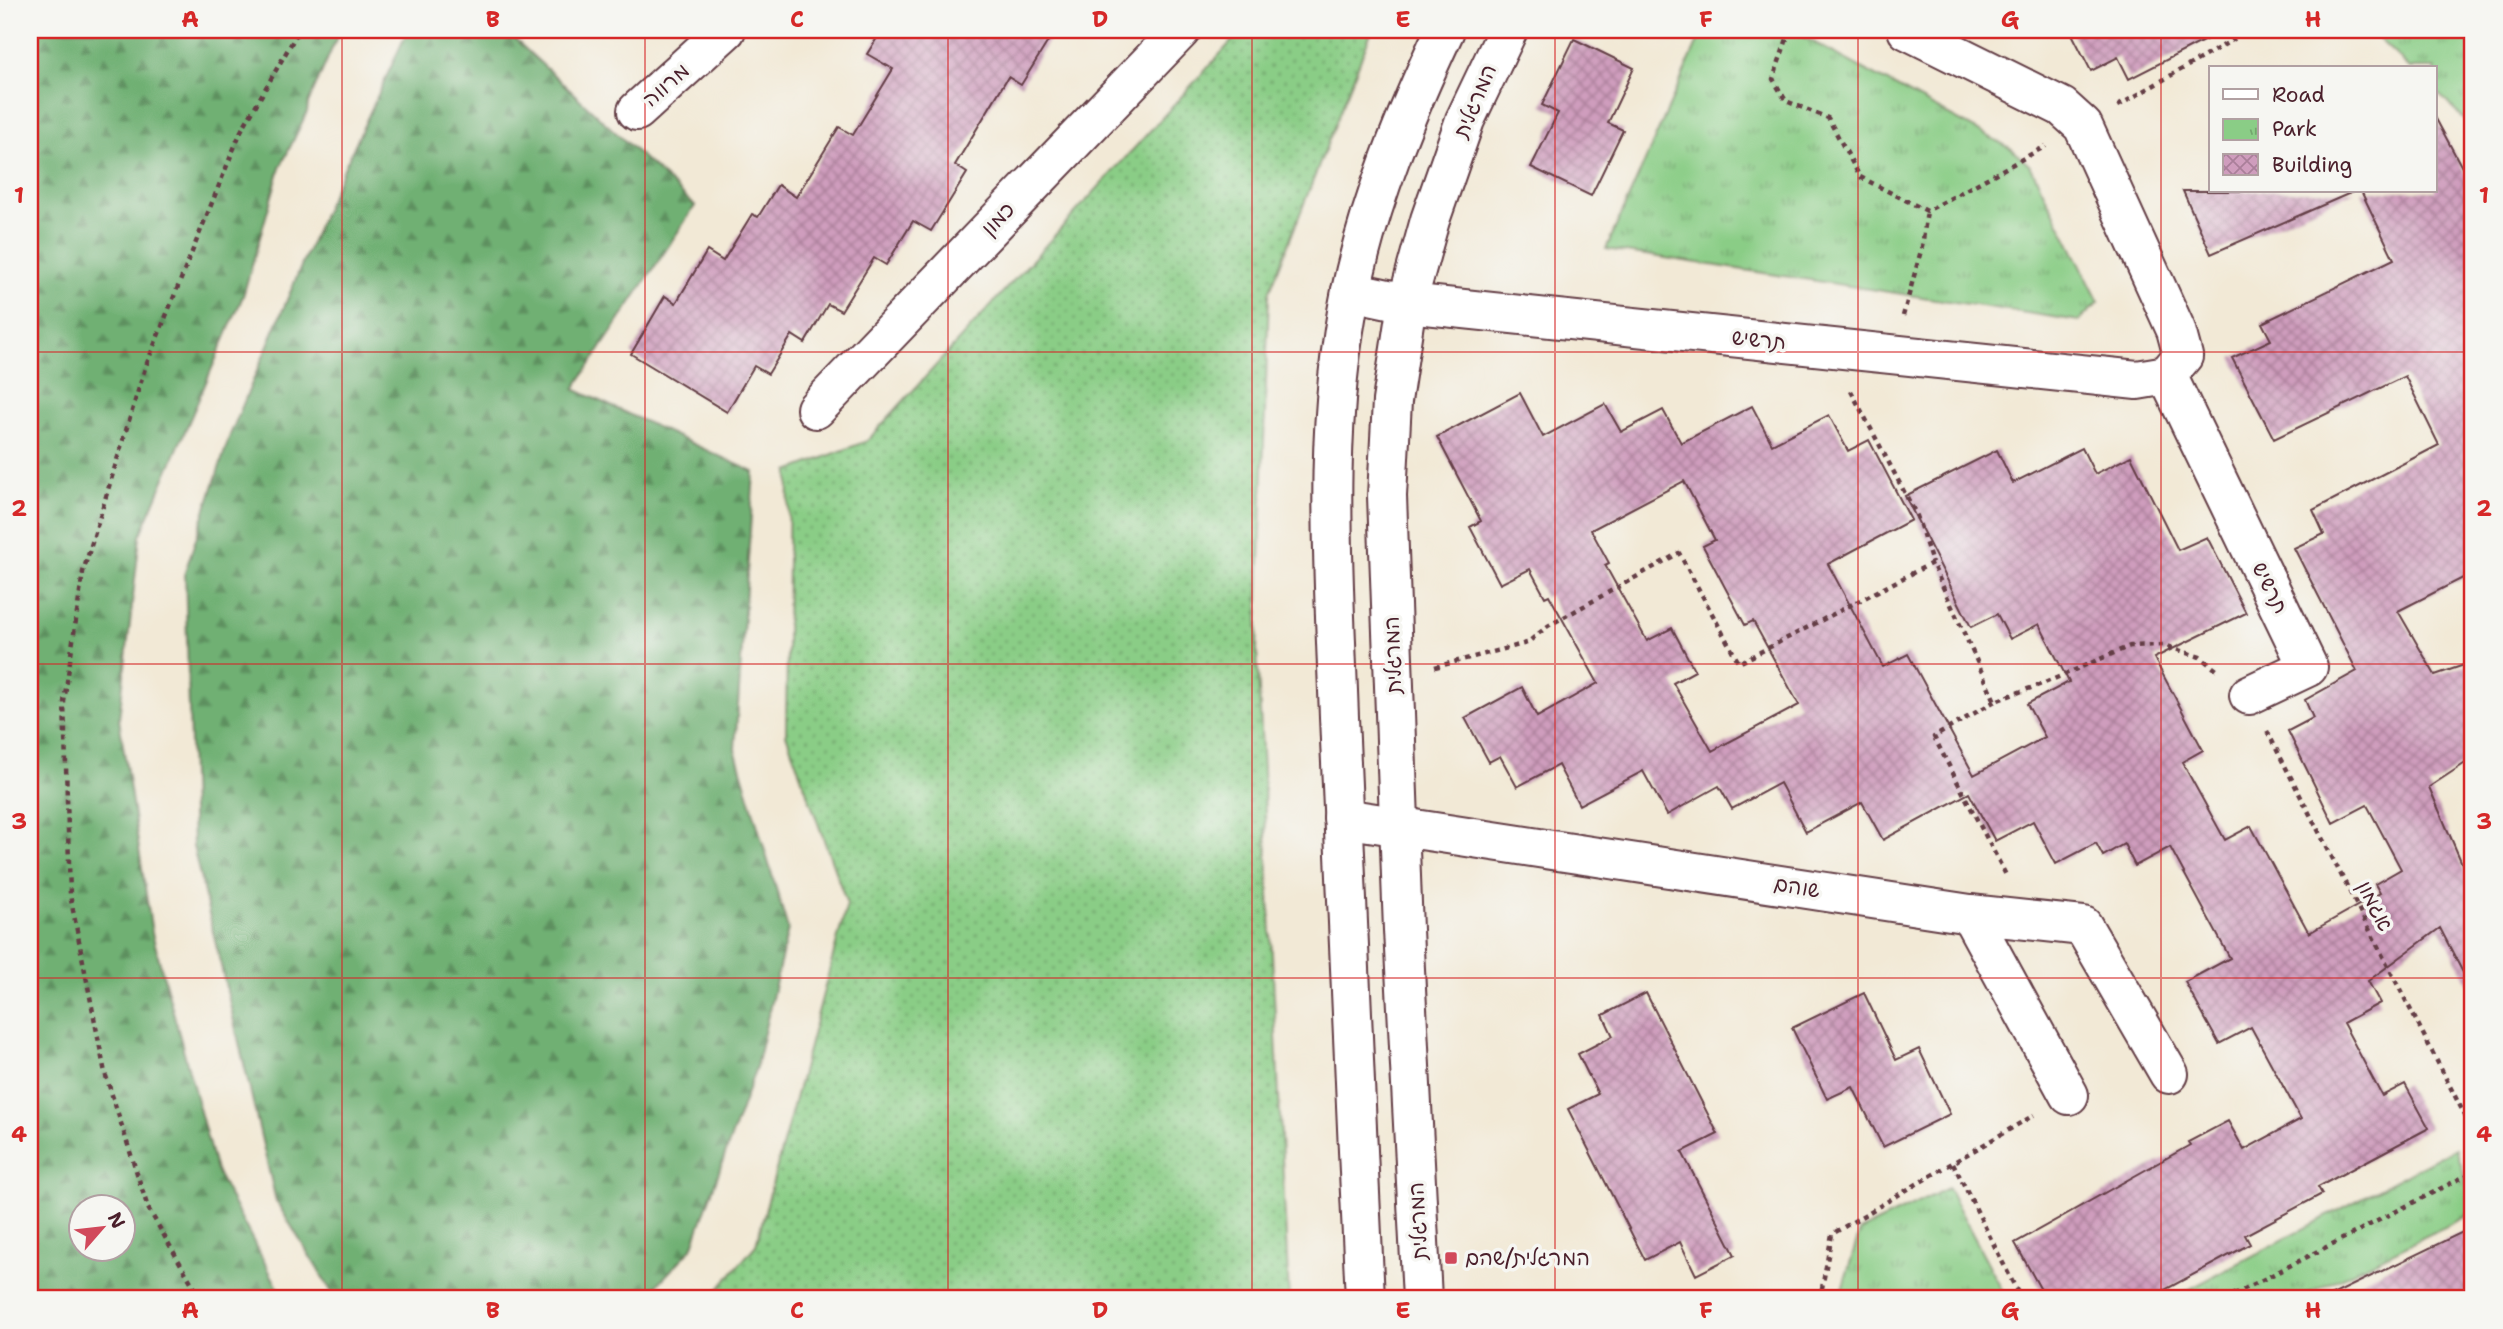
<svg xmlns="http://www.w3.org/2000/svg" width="2503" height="1329" viewBox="0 0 2503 1329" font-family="'Shantell Sans','Playpen Sans Hebrew',sans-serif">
<defs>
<pattern id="grass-dots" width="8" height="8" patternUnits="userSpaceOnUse" patternTransform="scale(1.75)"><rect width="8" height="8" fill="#8acd86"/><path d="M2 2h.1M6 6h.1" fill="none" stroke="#73a66e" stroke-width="1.8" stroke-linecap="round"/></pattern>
<pattern id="forest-firs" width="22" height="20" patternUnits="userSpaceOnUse" patternTransform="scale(1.75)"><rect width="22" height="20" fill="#6fb073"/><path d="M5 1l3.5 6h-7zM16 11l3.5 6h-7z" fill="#5d8f5f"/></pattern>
<pattern id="park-tufts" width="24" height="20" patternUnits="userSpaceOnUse" patternTransform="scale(1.75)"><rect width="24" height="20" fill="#8acd86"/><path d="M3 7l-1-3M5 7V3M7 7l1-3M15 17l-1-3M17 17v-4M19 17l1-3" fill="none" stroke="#73a66e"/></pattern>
<pattern id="building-cross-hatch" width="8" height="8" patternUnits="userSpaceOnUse" patternTransform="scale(1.75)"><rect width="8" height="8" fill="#cf9dbd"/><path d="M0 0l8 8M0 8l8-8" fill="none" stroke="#aa7f9a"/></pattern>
</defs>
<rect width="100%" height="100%" fill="#f6f6f2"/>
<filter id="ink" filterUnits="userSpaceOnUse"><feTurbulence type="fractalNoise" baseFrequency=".0143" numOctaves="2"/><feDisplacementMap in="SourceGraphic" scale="14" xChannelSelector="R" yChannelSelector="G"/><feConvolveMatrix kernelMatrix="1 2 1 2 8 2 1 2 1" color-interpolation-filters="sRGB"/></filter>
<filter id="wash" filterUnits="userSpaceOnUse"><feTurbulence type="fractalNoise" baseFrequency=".00686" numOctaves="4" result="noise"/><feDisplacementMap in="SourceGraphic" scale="28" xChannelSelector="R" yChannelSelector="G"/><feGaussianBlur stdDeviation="1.57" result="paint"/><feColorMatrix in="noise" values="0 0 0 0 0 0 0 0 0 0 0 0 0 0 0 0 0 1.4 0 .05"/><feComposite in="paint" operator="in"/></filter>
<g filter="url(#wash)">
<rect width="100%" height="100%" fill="#f2e9d6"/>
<polygon fill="url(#grass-dots)" stroke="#6a7658" stroke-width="2" points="1242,30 1372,30 1269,293 1257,650 1289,1299 710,1299 756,1245 847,904 786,734 789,471 867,441"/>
<g fill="url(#forest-firs)" stroke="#5c684f" stroke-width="2" fill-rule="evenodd">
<path d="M30,30H340L308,104L307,112L280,168L243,296L140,536L119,719L152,933L216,1171L284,1299H30ZM80,1206H122V1248H80Z"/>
<polygon points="408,30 505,30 695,206 574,389 754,472 735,749 788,929 756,1067 692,1248 644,1299 336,1299 276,1201 193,846 185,572 230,435 327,205"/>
</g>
<g fill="url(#park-tufts)" stroke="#6a7658" stroke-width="2">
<polygon points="1703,30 1791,30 2012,149 2031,167 2099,302 2079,321 1606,249"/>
<polygon points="2369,30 2473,30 2473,127 2435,91 2435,68 2410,68"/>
<polygon points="2456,1148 2473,1205 2473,1213 2298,1299 2171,1299"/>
<polygon points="1948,1188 2007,1299 1841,1299 1841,1293 1860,1231"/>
</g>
<g id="blocks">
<g fill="url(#building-cross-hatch)" fill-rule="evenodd">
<polygon points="882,30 1055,30 1021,85 1008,77 955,165 967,173 931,231 913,221 886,265 874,258 841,311 828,304 805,343 792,335 768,374 754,366 727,412 631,354 665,296 676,303 707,251 723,261 752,214 758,217 778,185 796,197 839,127 853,135 893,69 867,54"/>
<polygon points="2070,30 2225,30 2129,79 2118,57 2091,71"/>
<polygon points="1574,39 1634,68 1608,123 1623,130 1591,196 1531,167 1558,113 1542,105"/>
<path d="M2435,117L2473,188V573L2398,611L2435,675L2473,662V758L2429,787L2473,889V992L2440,928L2368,981L2380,1003L2343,1023L2382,1096L2405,1084L2429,1128L2318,1187L2322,1194L2245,1235L2250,1244L2148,1299H2046L2015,1243L2190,1145L2188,1142L2228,1121L2244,1150L2301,1119L2251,1027L2219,1044L2185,982L2230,958L2170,847L2135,866L2124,844L2103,856L2096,843L2056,864L2033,821L1995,841L1969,793L1883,840L1862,802L1806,832L1780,783L1732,809L1719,786L1667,815L1643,771L1579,805L1558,765L1517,787L1500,756L1489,762L1465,718L1522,687L1537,717L1598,683L1549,595L1545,597L1530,569L1500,584L1470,527L1481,521L1437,437L1520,393L1543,437L1605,404L1621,432L1663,410L1681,443L1752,406L1772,444L1829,415L1848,451L1869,440L1911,520L1828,564L1883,667L1908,654L1974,775L2045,737L2027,704L2069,682L2039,624L2010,639L1997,614L1971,627L1905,496L1997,450L2013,483L2082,448L2095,474L2131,456L2178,550L2207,537L2246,613L2154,658L2203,750L2182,762L2225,840L2251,826L2309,933L2380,893L2375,884L2401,869L2367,805L2333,823L2288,731L2313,718L2305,700L2357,671L2294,548L2324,534L2313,510L2439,445L2405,376L2274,439L2232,358L2271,340L2262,323L2394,259L2361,191H2435ZM1684,481L1715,540L1703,546L1745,625L1753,621L1799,705L1712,751L1673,683L1695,671L1672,628L1647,641L1605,565L1609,563L1591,530Z"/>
<polygon points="2183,191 2355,191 2211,254"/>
<polygon points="1646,993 1718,1134 1682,1152 1735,1255 1696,1275 1680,1242 1645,1260 1568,1109 1598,1094 1578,1054 1613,1036 1603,1015"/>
<polygon points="1864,993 1896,1060 1919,1049 1950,1114 1883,1147 1853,1087 1827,1099 1792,1028"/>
<polygon points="2473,1227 2473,1299 2324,1299"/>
</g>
</g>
</g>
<g filter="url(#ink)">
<use href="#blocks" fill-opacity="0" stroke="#633d45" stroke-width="2"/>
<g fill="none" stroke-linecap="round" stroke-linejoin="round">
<defs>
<g id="minor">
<polyline points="637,111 726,30"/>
<polyline points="1351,291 1407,303 2137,380 2167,375 2183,356 2176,330 2083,126 2062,107 1907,30"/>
<polyline points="2167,375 2308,667 2249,695"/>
<polyline points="816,409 1181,30"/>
<polyline points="1343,818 1970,914 2083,926 2169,1074"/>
<polyline points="1970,914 2069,1095"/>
<path d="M1365,1299C1356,1105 1346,911 1339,717C1334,575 1322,432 1351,291C1370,201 1406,113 1445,30"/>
<polyline points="1422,1299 1403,930 1387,496 1392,401 1407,303 1430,220 1465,120 1508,30"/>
</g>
</defs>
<use href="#minor" stroke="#633d45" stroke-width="42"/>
<g stroke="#633d45" stroke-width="4.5" stroke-dasharray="5 5" stroke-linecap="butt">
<polyline points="1790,30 1773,79 1786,101 1828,118 1860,177 1927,211 2046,146"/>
<polyline points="2118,106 2250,30"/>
<polyline points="1903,316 1922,247 1927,211"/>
<polyline points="1851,391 1917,516 1932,563"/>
<polyline points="1435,667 1527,643 1548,626 1679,553 1739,663 1932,563 1995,701 2047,682 2130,646 2163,645 2200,657 2218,671"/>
<polyline points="1995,701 1934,737 2006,875"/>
<polyline points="2267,731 2473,1131"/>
<polyline points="1953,1163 2021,1299"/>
<polyline points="201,1299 148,1208 105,1073 70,895 64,702 83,572 145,368 241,131 299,30"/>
<polyline points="1820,1299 1832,1234 2034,1115"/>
<polyline points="2225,1299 2473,1172"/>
</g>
<use href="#minor" stroke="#fff" stroke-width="38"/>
</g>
</g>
<path fill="none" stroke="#d62828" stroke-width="2" stroke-opacity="0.55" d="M342,30V1299M645,30V1299M948,30V1299M1252,30V1299M1555,30V1299M1858,30V1299M2161,30V1299M30,352H2473M30,664H2473M30,978H2473"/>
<rect fill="#d1495b" stroke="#f6f6f2" stroke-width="2.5" x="1444" y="1251" width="14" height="14" rx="3.5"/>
<g text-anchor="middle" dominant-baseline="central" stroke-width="7" stroke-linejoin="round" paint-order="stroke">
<g font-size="21" fill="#4a1f2b" stroke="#f6f6f2">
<text transform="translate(666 85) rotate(-42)">מרווה</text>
<text transform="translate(1475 101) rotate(-67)">המרגלית</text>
<text transform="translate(998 219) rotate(-46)">כמון</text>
<text transform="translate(1759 340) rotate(6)">תרשיש</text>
<text transform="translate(2270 588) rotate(64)">תרשיש</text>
<text transform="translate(1393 655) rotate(-92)">המרגלית</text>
<text transform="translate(1797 887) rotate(9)">שוהם</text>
<text transform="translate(2375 906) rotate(63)">אגמון</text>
<text transform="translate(1418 1221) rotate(-93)">המרגלית</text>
</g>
<g font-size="21" fill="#4a1f2b" stroke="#f6f6f2" text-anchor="start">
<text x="1465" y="1258">המרגלית/שהם</text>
</g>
</g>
<rect width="2503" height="1329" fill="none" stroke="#f6f6f2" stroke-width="77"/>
<rect x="2209" y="66" width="228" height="126" fill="#f6f6f2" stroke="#b1a0a2" stroke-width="2"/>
<rect x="2223" y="89" width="35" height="10" fill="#ffffff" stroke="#b1a0a2" stroke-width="2"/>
<text x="2272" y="102" font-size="21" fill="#4a1f2b">Road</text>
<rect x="2223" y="119" width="35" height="21" fill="url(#park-tufts)" stroke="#b1a0a2" stroke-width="2"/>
<text x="2272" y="136" font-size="21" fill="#4a1f2b">Park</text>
<rect x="2223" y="154" width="35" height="21" fill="url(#building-cross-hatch)" stroke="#b1a0a2" stroke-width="2"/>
<text x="2272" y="172" font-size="21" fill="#4a1f2b">Building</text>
<g transform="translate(102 1228) rotate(62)"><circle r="33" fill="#f6f6f2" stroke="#b1a0a2" stroke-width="2"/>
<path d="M0-5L12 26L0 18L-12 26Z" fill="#d1495b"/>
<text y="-10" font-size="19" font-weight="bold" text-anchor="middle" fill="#4a1f2b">N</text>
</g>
<rect x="38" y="38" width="2426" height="1252" fill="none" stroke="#d62828" stroke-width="2.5"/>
<g font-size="23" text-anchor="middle" font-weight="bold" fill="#d62828">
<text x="190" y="27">A</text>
<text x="493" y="27">B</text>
<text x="797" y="27">C</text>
<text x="1100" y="27">D</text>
<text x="1403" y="27">E</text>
<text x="1706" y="27">F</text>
<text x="2010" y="27">G</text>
<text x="2313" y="27">H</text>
<text x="19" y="203">1</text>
<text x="2484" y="203">1</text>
<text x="19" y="516">2</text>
<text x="2484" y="516">2</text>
<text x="19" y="829">3</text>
<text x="2484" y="829">3</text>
<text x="19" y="1142">4</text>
<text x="2484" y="1142">4</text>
<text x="190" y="1318">A</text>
<text x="493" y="1318">B</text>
<text x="797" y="1318">C</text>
<text x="1100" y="1318">D</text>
<text x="1403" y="1318">E</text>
<text x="1706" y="1318">F</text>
<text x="2010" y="1318">G</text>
<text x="2313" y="1318">H</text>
</g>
</svg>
